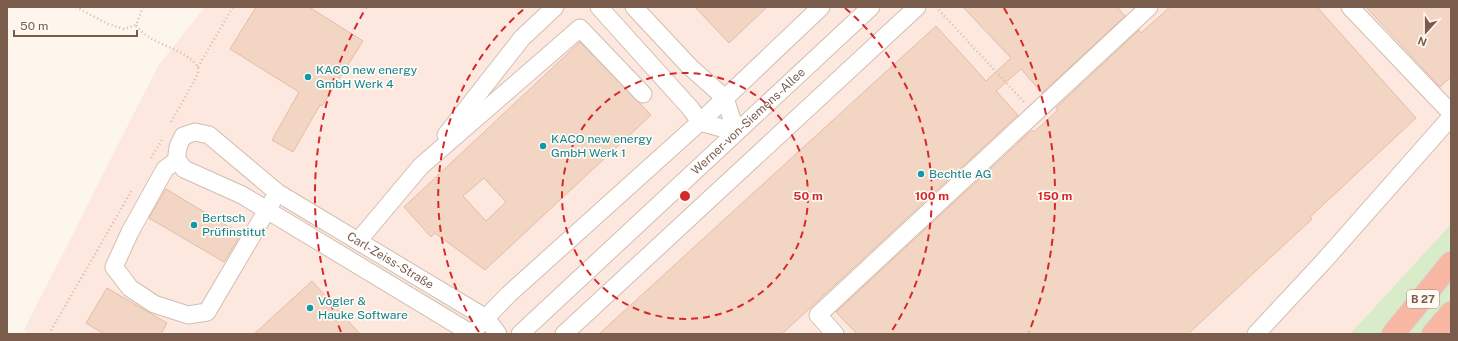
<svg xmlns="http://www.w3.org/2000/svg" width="1458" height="341" viewBox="0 0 1458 341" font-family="'Public Sans',sans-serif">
<rect width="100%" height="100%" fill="#fdf6ec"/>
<polygon fill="#fde8e0" points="205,7 1451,7 1451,224 1350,334 31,334 24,330 158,66"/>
<polygon fill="#d8ecc9" points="1451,224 1451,334 1350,334"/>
<g fill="#f3d5c3" stroke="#e6bba3" fill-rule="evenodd">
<polygon points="256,7 309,7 363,41 322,106 320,105 293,152 272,140 299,92 230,49"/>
<polygon points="695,7 767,7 729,43"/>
<polygon points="963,7 1117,7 1125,16 1042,93 1021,69 996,91 1018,115 782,334 599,334 936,26 986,81 1011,58"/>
<polygon points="1170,7 1317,7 1416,118 1310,217 1312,219 1188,334 857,334 836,312 1032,130 1034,132 1058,110 1056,108 1139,30 1141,33"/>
<polygon points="1366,7 1451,7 1451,77 1440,87"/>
<path d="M580,42L651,115L485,270L435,233L431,237L404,207ZM484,178L506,202L486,221L463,196Z"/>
<polygon points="166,189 241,234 224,262 149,218"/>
<polygon points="312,281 360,334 254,334"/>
<polygon points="107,288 167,323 161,334 104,334 86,323"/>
</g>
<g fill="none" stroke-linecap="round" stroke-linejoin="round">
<defs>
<g id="minor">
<polyline points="599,7 691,109 700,122 736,132 725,98 690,67 634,7"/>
<polyline points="1350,7 1451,113"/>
<polyline points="446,135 522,38 555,7"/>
<polyline points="177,160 165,169 130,232 114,267 130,288 154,304 188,315 207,312 273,200"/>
<polyline points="358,241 421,166 580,28 643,94"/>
<polyline points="478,326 509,294 700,122 821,7"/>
<path id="s1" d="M472,334L242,195L184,169L177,160V155L178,147L183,136L195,132L209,135L278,193L486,318L498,334"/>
<path id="s2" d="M520,334L871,7"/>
<polyline points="564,334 917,7"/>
<polyline points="835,334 818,315 1149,7"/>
<polyline points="1256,334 1323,262 1451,117"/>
</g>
<g id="highway">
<polyline points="1393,334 1451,263"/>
<polyline points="1433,334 1451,313"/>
</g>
</defs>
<use href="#minor" stroke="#d1beb0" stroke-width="19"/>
<use href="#highway" stroke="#dad1cd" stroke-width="24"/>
<g stroke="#d9b8a5" stroke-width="2.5" stroke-dasharray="1 3" stroke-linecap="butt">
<polyline points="76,7 108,24 124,29 136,25"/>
<path d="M143,7L136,25C150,46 183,46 198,67V74L170,124"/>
<polyline points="936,7 1024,102"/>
<polyline points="198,67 233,7"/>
<polyline points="151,158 162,140"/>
<polyline points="49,334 132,190"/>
</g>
<use href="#minor" stroke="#fff" stroke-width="17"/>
<use href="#highway" stroke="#f7b7a3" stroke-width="22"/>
</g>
<g fill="none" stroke="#d62828" stroke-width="2" stroke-dasharray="7 5">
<circle cx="685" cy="196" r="123"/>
<path d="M479 332A247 247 0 0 1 525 8M845 8A247 247 0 0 1 891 332"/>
<path d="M341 332A370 370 0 0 1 366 8M1004 8A370 370 0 0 1 1029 332"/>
</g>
<g fill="#0f9aa8" stroke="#fffaf3" stroke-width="1.5">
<circle cx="308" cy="77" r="4"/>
<circle cx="543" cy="146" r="4"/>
<circle cx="921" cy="174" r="4"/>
<circle cx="194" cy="225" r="4"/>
<circle cx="310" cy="308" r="4"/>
</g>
<g text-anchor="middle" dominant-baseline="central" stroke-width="3.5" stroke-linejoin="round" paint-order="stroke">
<rect fill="#fffaf3" stroke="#a28b7f" stroke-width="1" x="1407" y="290" width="32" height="18" rx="3"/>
<g font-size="11" font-weight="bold" fill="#7a5c4d">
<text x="1423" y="299">B 27</text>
</g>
<g font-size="12" fill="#0d838f" stroke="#fffaf3" text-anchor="start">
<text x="316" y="70">KACO new energy<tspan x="316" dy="14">GmbH Werk 4</tspan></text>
<text x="551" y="139">KACO new energy<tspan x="551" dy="14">GmbH Werk 1</tspan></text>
<text x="929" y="174">Bechtle AG</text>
<text x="202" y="218">Bertsch<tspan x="202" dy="14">Prüfinstitut</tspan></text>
<text x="318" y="301">Vogler &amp;<tspan x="318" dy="14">Hauke Software</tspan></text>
</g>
<g font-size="12" fill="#7a5c4d" stroke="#fffaf3">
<text stroke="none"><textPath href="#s2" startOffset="312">Werner-von-Siemens-Allee</textPath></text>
<text stroke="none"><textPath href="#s1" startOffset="617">Carl-Zeiss-Straße</textPath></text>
</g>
</g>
<circle cx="685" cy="196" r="6" fill="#d62828" stroke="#fffaf3" stroke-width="2"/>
<g font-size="12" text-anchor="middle" font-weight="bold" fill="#d62828" stroke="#fffaf3" stroke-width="3.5" stroke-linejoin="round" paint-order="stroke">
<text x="808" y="200">50 m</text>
<text x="932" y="200">100 m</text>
<text x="1055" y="200">150 m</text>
</g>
<rect width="1458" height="341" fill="none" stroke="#7a5c4d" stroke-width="16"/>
<g transform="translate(1426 32) rotate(201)" stroke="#fffaf3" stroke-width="3" paint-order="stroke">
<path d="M0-3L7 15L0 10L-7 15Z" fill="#7a5c4d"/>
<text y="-6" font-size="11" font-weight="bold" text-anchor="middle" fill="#7a5c4d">N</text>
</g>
<path d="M14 30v6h123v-6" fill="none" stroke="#7a5c4d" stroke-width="2"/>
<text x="20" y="30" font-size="12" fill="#7a5c4d" stroke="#fffaf3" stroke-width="3" paint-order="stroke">50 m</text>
</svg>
